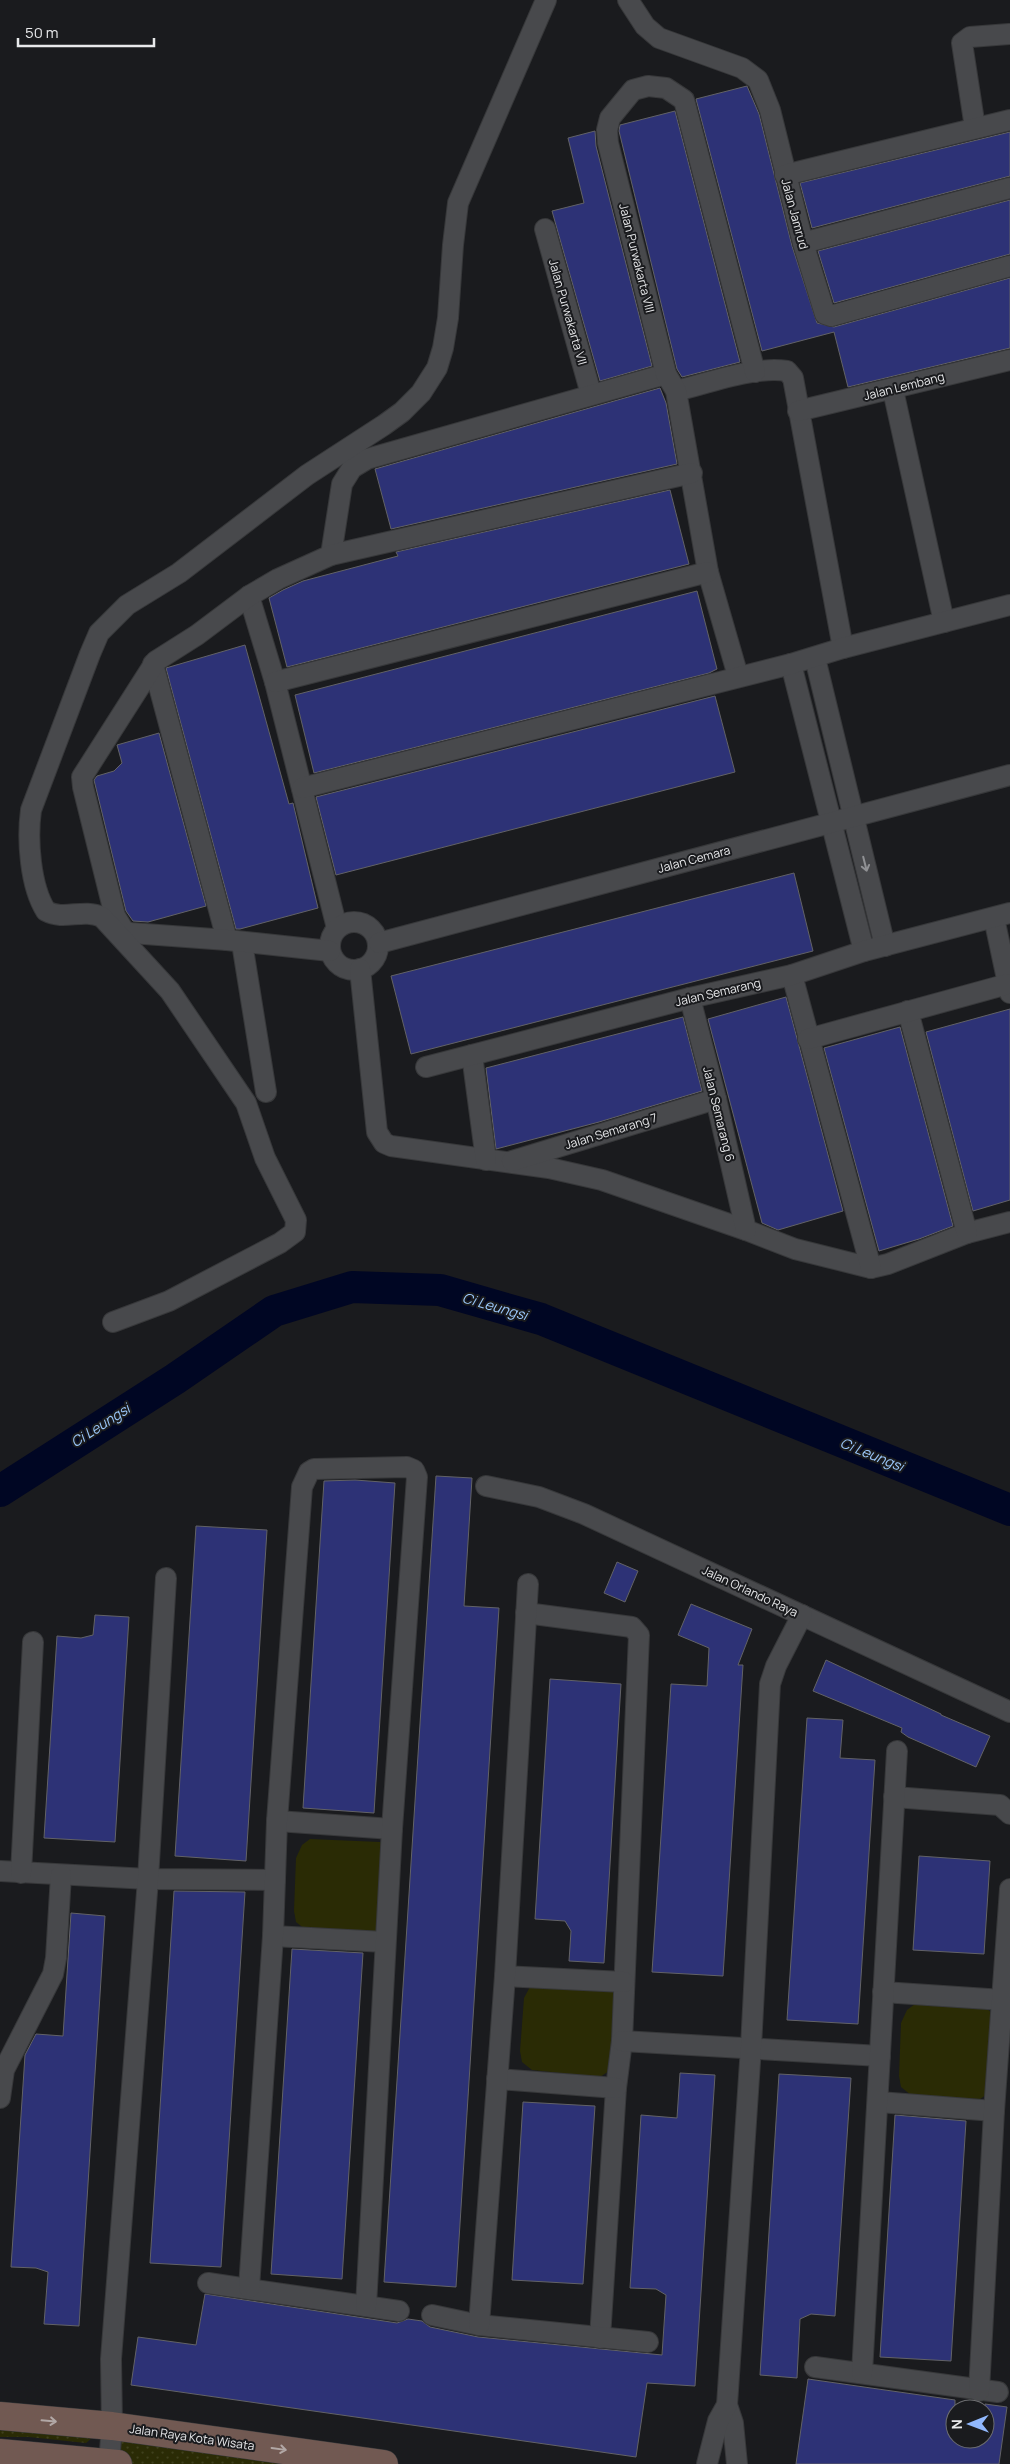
<svg xmlns="http://www.w3.org/2000/svg" width="1010" height="2464" viewBox="0 0 1010 2464" font-family="Manrope,sans-serif">
<defs>
<pattern id="grass-dots" width="8" height="8" patternUnits="userSpaceOnUse" patternTransform="scale(1.25)"><rect width="8" height="8" fill="#2a2b05"/><path d="M2 2h.1M6 6h.1" fill="none" stroke="#3f401d" stroke-width="1.8" stroke-linecap="round"/></pattern>
</defs>
<rect width="100%" height="100%" fill="#1a1b1e"/>
<g fill="url(#grass-dots)">
<polygon points="0,2422 93,2437 86,2443 29,2437 0,2437"/>
<polygon points="112,2426 391,2464 118,2464"/>
</g>
<g fill="#2a2b05">
<polygon points="310,1839 380,1842 390,1850 389,1919 375,1934 306,1930 296,1922 294,1911 296,1858 302,1845"/>
<polygon points="531,1985 609,1985 618,1994 609,2071 600,2077 532,2070 522,2062 520,2051 524,1998"/>
<polygon points="915,2004 985,2007 994,2015 989,2093 980,2099 911,2095 901,2087 899,2076 901,2023 907,2010"/>
</g>
<g fill="none" stroke-linecap="round" stroke-linejoin="round">
<polyline stroke="#000623" stroke-width="32" points="0,1491 175,1379 274,1311 352,1287 440,1290 541,1319 1010,1510"/>
</g>
<g fill="#2d3276" stroke="#626266">
<polygon points="747,86 759,114 792,246 817,323 834,327 1010,278 1010,348 848,387 834,332 762,351 696,99"/>
<polygon points="675,111 740,362 682,377 677,369 619,131 620,125"/>
<polygon points="595,131 596,146 652,366 600,381 552,211 584,203 568,138"/>
<polygon points="1010,132 1010,176 812,228 800,183"/>
<polygon points="1010,200 1010,254 834,303 818,251"/>
<polygon points="660,388 666,403 677,464 391,529 375,469"/>
<polygon points="670,490 689,564 287,667 269,598 283,590 303,581 398,556 396,552"/>
<polygon points="697,591 717,669 709,673 314,773 295,695"/>
<polygon points="245,645 289,804 293,803 318,908 240,929 236,929 166,668"/>
<polygon points="715,696 735,772 336,875 316,797"/>
<polygon points="159,733 206,906 148,922 133,921 126,911 94,780 97,776 114,771 122,763 117,745"/>
<polygon points="794,873 813,951 411,1054 391,976"/>
<polygon points="786,997 843,1211 778,1230 762,1223 708,1019"/>
<polygon points="1010,1009 1010,1200 973,1211 926,1032"/>
<polygon points="683,1017 702,1091 599,1122 496,1149 486,1068"/>
<polygon points="900,1027 953,1226 919,1239 879,1251 824,1048"/>
<polygon points="436,1476 472,1478 464,1606 499,1608 456,2287 384,2282"/>
<polygon points="355,1480 395,1483 374,1813 303,1808 324,1481"/>
<polygon points="196,1526 267,1530 246,1861 175,1856"/>
<polygon points="617,1562 638,1571 625,1602 604,1593"/>
<polygon points="691,1604 752,1629 738,1665 743,1665 723,1976 652,1972 671,1684 707,1686 709,1648 678,1635"/>
<polygon points="95,1615 129,1617 115,1842 44,1838 57,1636 81,1638 93,1635"/>
<polygon points="826,1660 941,1714 941,1715 990,1736 976,1767 908,1737 901,1732 902,1728 813,1691"/>
<polygon points="550,1679 621,1684 604,1963 569,1961 571,1931 565,1921 535,1919"/>
<polygon points="807,1718 843,1720 840,1758 875,1760 858,2024 787,2020"/>
<polygon points="919,1856 990,1861 984,1954 913,1950"/>
<polygon points="174,1891 245,1892 221,2267 150,2263"/>
<polygon points="71,1913 105,1916 79,2326 44,2324 48,2272 36,2268 11,2267 25,2055 36,2034 63,2036"/>
<polygon points="292,1949 363,1953 342,2279 271,2274"/>
<polygon points="680,2073 715,2075 695,2386 647,2383 636,2457 131,2385 138,2337 196,2345 205,2294 397,2323 408,2319 422,2321 430,2327 478,2337 662,2355 666,2295 656,2289 630,2288 641,2115 677,2118"/>
<polygon points="779,2074 851,2078 835,2316 811,2314 800,2319 797,2378 760,2375"/>
<polygon points="523,2102 595,2106 583,2284 512,2280"/>
<polygon points="895,2115 966,2121 951,2361 880,2357"/>
<polygon points="808,2379 955,2400 955,2439 985,2439 985,2404 1007,2407 999,2464 796,2464"/>
</g>
<g fill="none" stroke-linecap="round" stroke-linejoin="round">
<defs>
<g id="street">
<polyline points="628,0 645,26 659,38 742,68 758,80 770,110 803,243 825,314 831,316 1010,266"/>
<polyline points="974,121 962,43 970,37 1009,34"/>
<polyline points="785,175 1010,120"/>
<polyline points="545,229 591,394"/>
<polyline points="803,243 1010,188"/>
<polyline points="893,390 944,622"/>
<path d="M676,391C709,383 754,366 787,371L793,378L843,648"/>
<polyline points="798,411 1010,360"/>
<polyline points="331,555 342,484 352,468 367,459 666,374"/>
<polyline points="249,596 275,682 337,928"/>
<polyline points="815,658 885,946"/>
<polyline points="153,664 227,940"/>
<polyline points="791,664 864,951"/>
<polyline points="738,676 708,572 676,391 666,374 608,143 607,130 610,118 633,90 648,86 666,88 684,100 755,372"/>
<polyline points="275,682 708,572"/>
<polyline points="302,788 791,664 843,648 1010,605"/>
<polyline points="994,918 1010,993"/>
<circle cx="354" cy="946" r="24"/>
<polyline points="242,943 266,1092"/>
<polyline points="379,943 1010,775"/>
<polyline points="330,951 227,940 131,933 124,931 115,916 83,787 82,777 156,661 197,635 249,596 278,579 331,555 692,473"/>
<polyline points="360,969 377,1132 384,1143 391,1146 549,1168 602,1180 746,1230 795,1249 871,1268 888,1264 967,1233 1010,1222"/>
<polyline points="792,975 871,1268"/>
<polyline points="690,998 716,1099 746,1230"/>
<polyline points="908,1011 967,1233"/>
<polyline points="808,1039 1008,984"/>
<polyline points="472,1055 486,1160"/>
<polyline points="426,1067 690,998 792,975 864,951 1010,913"/>
<polyline points="512,1161 716,1099"/>
<path d="M113,1322L169,1301L280,1243L295,1232L296,1220L265,1158L246,1103L170,991L102,917C82,908 65,921 46,911C30,886 27,839 31,810L90,654L99,633L127,605L179,573L307,475L384,425L402,412L421,393L437,368L443,348L448,318L453,245L458,203L546,0"/>
<polyline points="486,1486 539,1497 584,1514 1010,1712"/>
<polyline points="526,1613 632,1627 639,1635 622,2041 616,2088 600,2338"/>
<polyline points="894,1797 1000,1805 1010,1814"/>
<polyline points="277,1821 392,1829"/>
<polyline points="0,1871 148,1879 275,1880"/>
<polyline points="21,1873 33,1642"/>
<polyline points="273,1936 385,1942"/>
<polyline points="505,1976 624,1982"/>
<polyline points="883,1992 1003,2000"/>
<polyline points="622,2041 880,2056"/>
<polyline points="497,2079 616,2088"/>
<polyline points="0,2098 4,2070 53,1974 56,1958 61,1875"/>
<polyline points="879,2102 994,2111"/>
<polyline points="208,2283 399,2311"/>
<polyline points="249,2288 273,1936 277,1821 302,1487 309,1472 314,1469 407,1467 414,1470 417,1477 392,1829 366,2306"/>
<polyline points="432,2315 479,2325 648,2342"/>
<polyline points="479,2325 505,1976 528,1584"/>
<polyline points="815,2367 998,2392"/>
<polyline points="862,2373 897,1751"/>
<polyline points="979,2391 994,2111 1010,1889"/>
<polyline points="727,2405 733,2423 737,2464"/>
<polyline points="109,2463 112,2426 111,2359 148,1879 166,1578"/>
<polyline points="707,2464 718,2421 727,2405 751,2047 770,1684 776,1666 802,1615"/>
</g>
<g id="secondary">
<polyline points="0,2416 112,2426 384,2464"/>
<polyline points="0,2453 118,2464"/>
</g>
</defs>
<use href="#street" stroke="#37383a" stroke-width="22"/>
<use href="#secondary" stroke="#37383a" stroke-width="29"/>
<use href="#street" stroke="#48494c" stroke-width="20"/>
<use href="#secondary" stroke="#715952" stroke-width="28"/>
</g>
<defs><path id="oneway-shaft" d="M-6 0H5M1.5-3L5.5 0L1.5 3" fill="none" stroke-width="1.6" stroke-linecap="round" stroke-linejoin="round" transform="scale(1.25)"/></defs>
<use stroke="#909194" href="#oneway-shaft" transform="translate(865 864) rotate(76)"/>
<g stroke="#b2a8a6">
<use href="#oneway-shaft" transform="translate(49 2421) rotate(5)"/>
<use href="#oneway-shaft" transform="translate(279 2449) rotate(8)"/>
</g>
<g text-anchor="middle" dominant-baseline="central" stroke-width="4" stroke-linejoin="round" paint-order="stroke">
<g font-size="12" fill="#e8e9eb" stroke="#1a1b1e">
<text transform="translate(795 214) rotate(75)">Jalan Jamrud</text>
<text transform="translate(637 258) rotate(76)">Jalan Purwakarta VIII</text>
<text transform="translate(568 312) rotate(74)">Jalan Purwakarta VII</text>
<text transform="translate(904 386) rotate(-14)">Jalan Lembang</text>
<text transform="translate(694 859) rotate(-15)">Jalan Cemara</text>
<text transform="translate(718 992) rotate(-13)">Jalan Semarang</text>
<text transform="translate(719 1114) rotate(76)">Jalan Semarang 6</text>
<text transform="translate(611 1131) rotate(-17)">Jalan Semarang 7</text>
<text transform="translate(750 1591) rotate(25)">Jalan Orlando Raya</text>
<text transform="translate(192 2437) rotate(8)">Jalan Raya Kota Wisata</text>
</g>
<g font-size="14" font-style="italic" fill="#9dc9fd" stroke="#1a1b1e">
<text transform="translate(495 1306) rotate(16)">Ci Leungsi</text>
<text transform="translate(100 1425) rotate(-33)">Ci Leungsi</text>
<text transform="translate(872 1454) rotate(22)">Ci Leungsi</text>
</g>
</g>
<g transform="translate(970 2424) rotate(269)"><circle r="24" fill="#1a1b1e" stroke="#6c6d70"/>
<path d="M0-4L9 19L0 12L-9 19Z" fill="#91b8fd"/>
<text y="-8" font-size="14" font-weight="bold" text-anchor="middle" fill="#e8e9eb">N</text>
</g>
<path d="M18 38v8h136v-8" fill="none" stroke="#e8e9eb" stroke-width="2.5"/>
<text x="25" y="38" font-size="15" fill="#e8e9eb" stroke="#1a1b1e" stroke-width="4" paint-order="stroke">50 m</text>
</svg>
